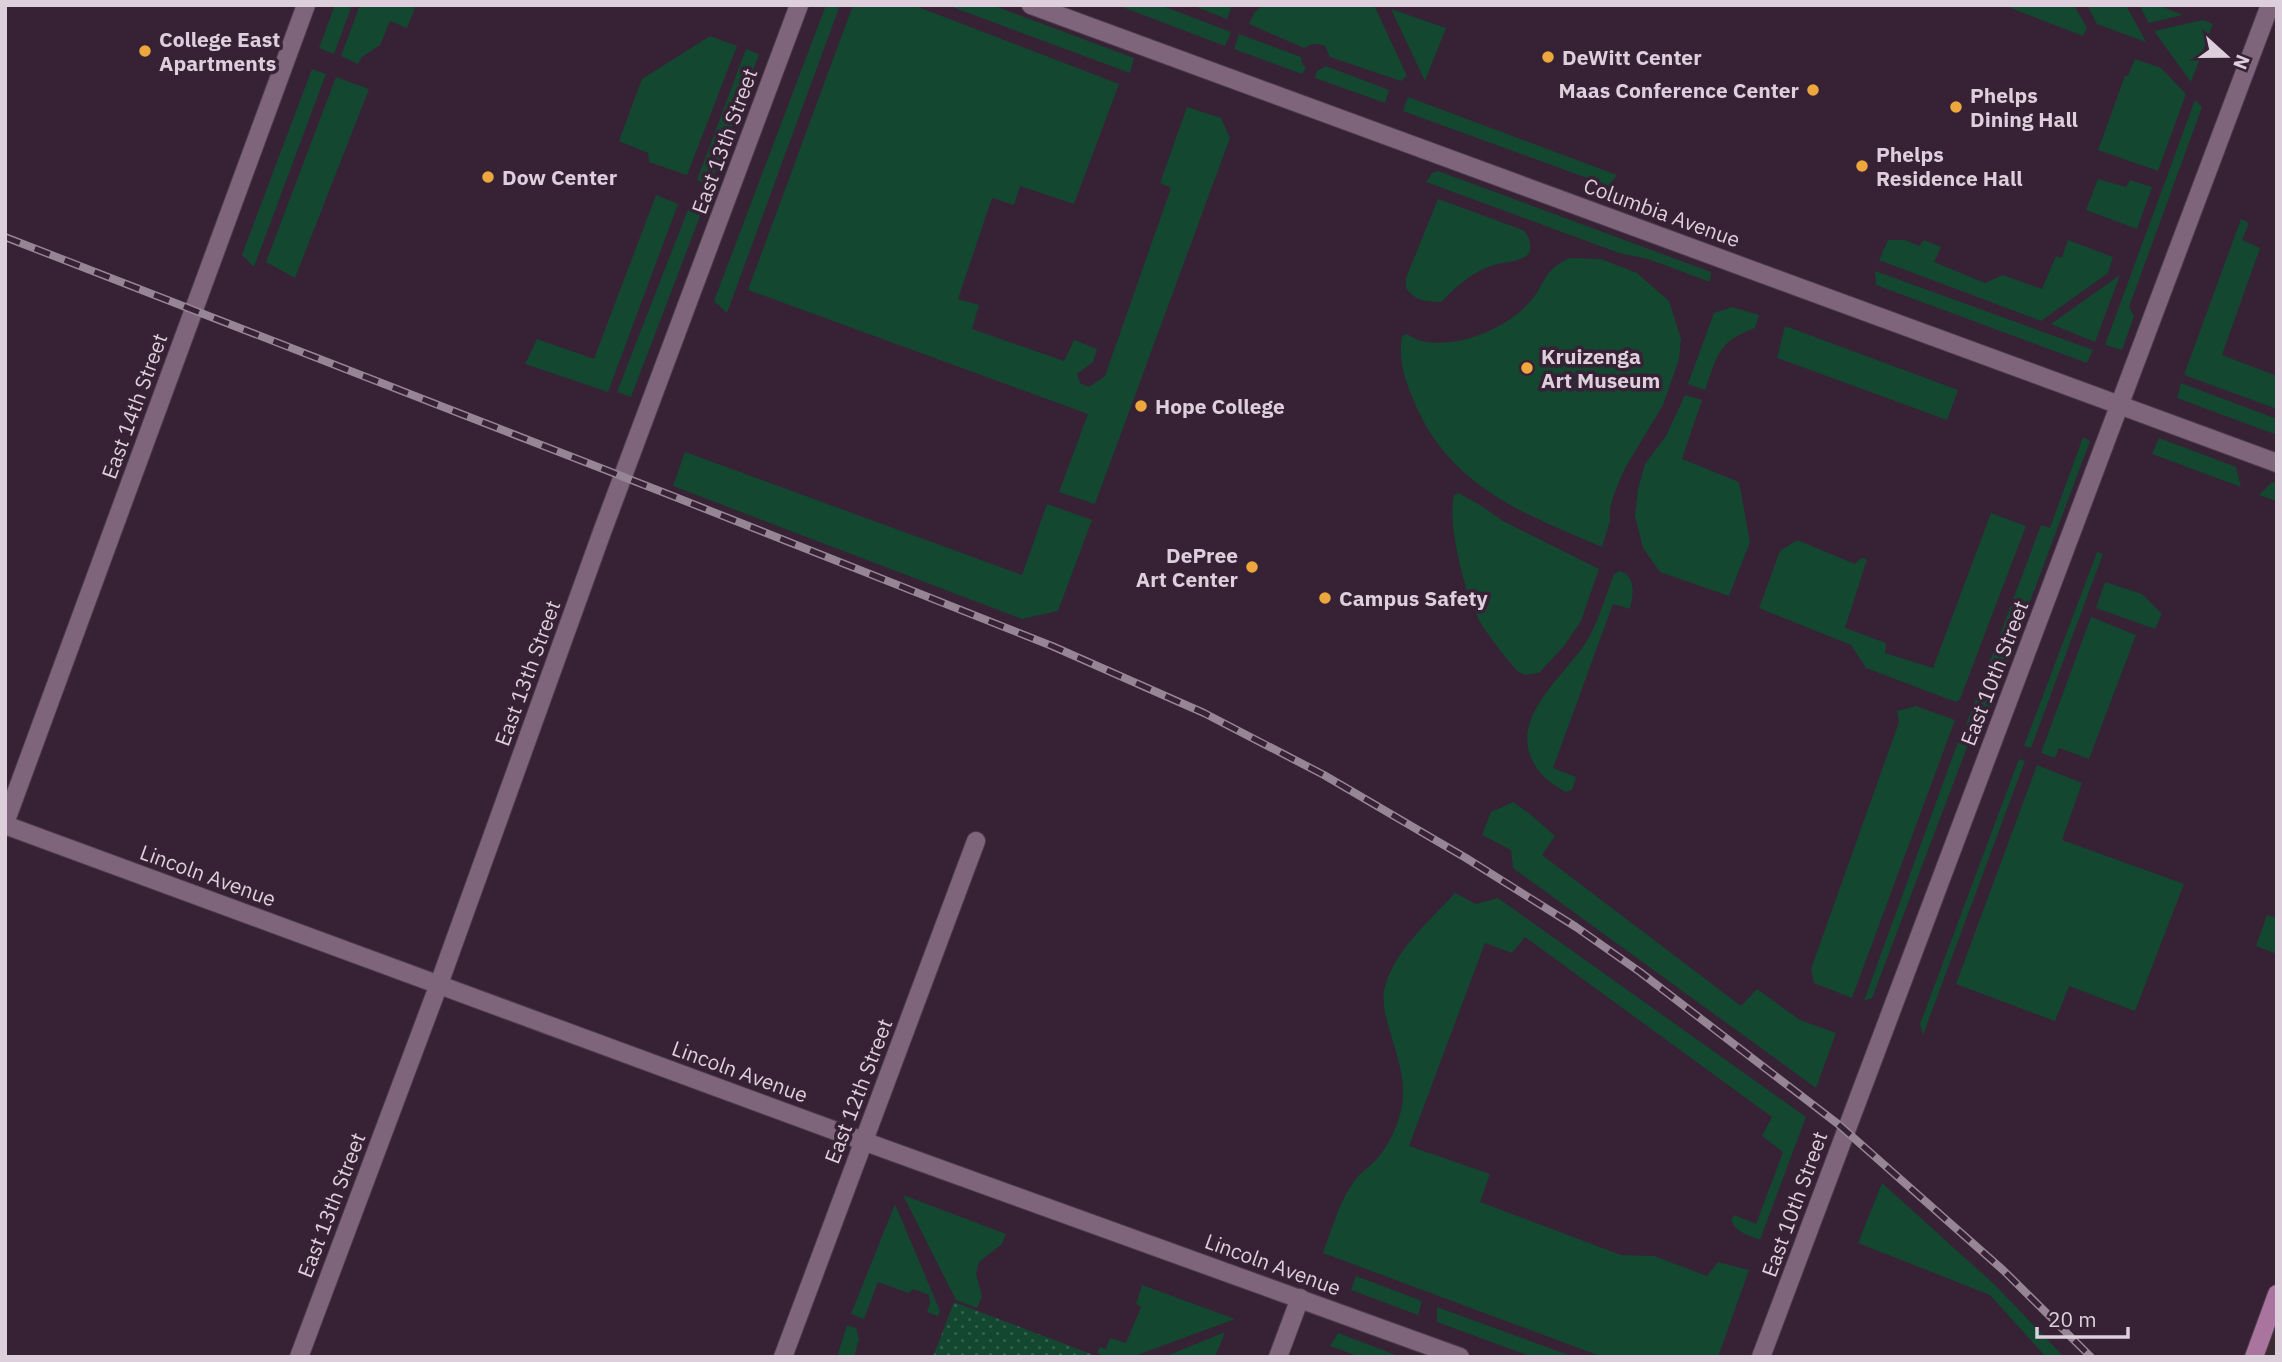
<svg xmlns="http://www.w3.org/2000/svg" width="2282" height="1362" viewBox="0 0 2282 1362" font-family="'IBM Plex Sans',sans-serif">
<defs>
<pattern id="park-dots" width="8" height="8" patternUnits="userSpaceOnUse" patternTransform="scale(1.75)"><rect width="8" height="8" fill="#134730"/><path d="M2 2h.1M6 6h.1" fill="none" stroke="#35604d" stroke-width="1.8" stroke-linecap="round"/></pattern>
</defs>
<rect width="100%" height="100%" fill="#362135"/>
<polygon fill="#3d2b34" points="2277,1294 2277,1357 2254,1357"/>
<g fill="#134730">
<polygon points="335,5 352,5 334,54 319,48"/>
<polygon points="360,5 416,5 407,28 390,21 380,45 362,57 358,64 341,56"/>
<polygon points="826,5 840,5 727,313 714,301"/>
<polygon points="853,5 913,5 1119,84 1074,204 1020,186 1014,205 992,198 958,299 979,305 972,329 1064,361 1074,340 1097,349 1093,362 1077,374 1080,383 1089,387 1105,376 1171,188 1160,183 1187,107 1221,118 1230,138 1095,504 1059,492 1088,414 748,290"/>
<polygon points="947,5 992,5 1134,58 1130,73"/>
<polygon points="1117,5 1160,5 1231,32 1225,46"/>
<polygon points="1191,5 1232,5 1227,19"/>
<path d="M1263,5H1374L1407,76L1401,81L1330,57L1325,46C1316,43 1312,43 1304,48L1249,24L1254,13Z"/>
<polygon points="2003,5 2074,5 2087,28 2083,36"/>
<polygon points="2087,5 2126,5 2146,42 2097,24"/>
<polygon points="2139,5 2158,5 2183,15 2149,23"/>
<polygon points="1391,9 1446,28 1425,81"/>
<polygon points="2203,20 2213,24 2191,82 2154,31"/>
<polygon points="1239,34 1301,57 1302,64 1306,68 1302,74 1234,49"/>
<polygon points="710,36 737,46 687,175 649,162 648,153 619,141 642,79"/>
<polygon points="746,49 759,54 710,185 697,180"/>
<polygon points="2135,59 2161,68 2186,94 2158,171 2098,150 2125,76 2128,76"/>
<polygon points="1326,66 1389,90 1385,103 1315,78 1317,71"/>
<polygon points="312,69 326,74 254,267 242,255"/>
<polygon points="336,77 369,89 295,278 266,262"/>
<polygon points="1408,97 1617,175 1609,186 1403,111"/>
<polygon points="2195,100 2202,107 2129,307 2134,316 2122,350 2105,345"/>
<polygon points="1438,171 1711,272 1710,282 1648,259 1619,253 1426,182 1432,173"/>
<polygon points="2098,179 2126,187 2130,180 2152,187 2137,229 2086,210"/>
<polygon points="656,195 678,204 608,392 525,364 537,339 594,359"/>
<path d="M1438,199L1523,230C1530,237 1532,244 1529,254C1516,264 1505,261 1491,266C1472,272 1455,288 1441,302C1427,302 1415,301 1406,288V278Z"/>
<polygon points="689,207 702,211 631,397 617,392"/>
<polygon points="2241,219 2249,223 2242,240 2260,248 2222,355 2277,376 2277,409 2184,375"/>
<polygon points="1888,240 1905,240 1919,246 1924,240 1941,247 1934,262 1985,283 2003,275 2042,289 2056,256 2062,258 2068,240 2113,257 2108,273 2041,321 1879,260"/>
<path d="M1570,258L1601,259L1637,273L1669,301L1681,339L1679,359L1663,405L1625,468L1614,494L1610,508V521L1602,547C1522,513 1448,486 1413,399C1404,378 1398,358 1402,336L1407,334C1412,337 1417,340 1422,341C1456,349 1503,330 1527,305C1546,286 1541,270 1570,258Z"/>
<polygon points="1875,271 2093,350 2087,363 1876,285"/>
<polygon points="2120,275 2095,342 2051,324"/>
<path d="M1732,307L1759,315L1755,328C1717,342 1718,355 1705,390L1688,384L1714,313Z"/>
<polygon points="1785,326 1958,390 1947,420 1777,358"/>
<polygon points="2181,383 2277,419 2277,435 2177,398"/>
<polygon points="1685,395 1702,400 1682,459 1739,482 1750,542 1729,596 1660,572 1643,548 1635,516 1638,489 1645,464 1666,436"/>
<polygon points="2083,437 2090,441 1982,730 1966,725 2041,525 2050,528"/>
<polygon points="2159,438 2236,467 2241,487 2152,454"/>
<polygon points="685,452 1022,575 1047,504 1092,520 1058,611 1022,619 673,486"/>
<polygon points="2272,482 2277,483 2277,501 2259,495"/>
<path d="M1458,493L1480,505L1503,521L1599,569L1581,621L1564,646L1539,673L1525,675L1517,671C1504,655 1491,640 1480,622C1465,595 1447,525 1454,495Z"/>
<polygon points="1991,513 2026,526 1960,699 1956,702 1866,668 1851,645 1759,608 1780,551 1797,540 1855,564 1861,558 1867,559 1845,628 1886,643 1885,653 1933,668"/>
<polygon points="2097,552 2103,554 2031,748 2024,746"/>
<path d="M1620,571C1637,577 1633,595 1630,609L1613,604L1553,768L1576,777L1572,790L1565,792C1558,787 1549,782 1543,776C1499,727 1558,683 1585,644C1598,624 1605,597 1614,574Z"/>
<polygon points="2105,582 2142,594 2162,614 2155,629 2096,608"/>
<polygon points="2091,617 2136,635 2089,759 2059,748 2055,758 2041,753"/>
<polygon points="1916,706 1955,720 1852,998 1814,983 1811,969 1899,722 1897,711"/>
<polygon points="1959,739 1969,742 1872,998 1864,1001"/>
<polygon points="2019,759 2025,761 1923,1035 1920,1024"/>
<polygon points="2037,765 2082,783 2062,840 2184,884 2135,1011 2069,986 2055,1021 1956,984"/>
<polygon points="1513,802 1530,814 1555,836 1542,855 1741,1006 1757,989 1800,1020 1836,1033 1816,1088 1513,868 1511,850 1482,835 1491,812"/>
<path d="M1455,893L1476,904L1498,898L1806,1117L1760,1240C1749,1235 1736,1233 1731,1220L1734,1215L1756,1224L1783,1152L1762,1136L1772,1117L1525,937L1512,953L1485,943L1409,1146L1490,1174L1480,1202L1621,1255L1654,1256L1707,1276L1718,1262L1749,1270L1718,1357H1603L1323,1253C1332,1229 1339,1201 1355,1180C1360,1173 1368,1168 1374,1162C1385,1150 1393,1136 1398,1121C1410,1088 1398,1060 1389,1028C1386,1017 1382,1003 1384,991C1392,952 1429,922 1455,893Z"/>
<polygon points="2267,915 2277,918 2277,954 2256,946"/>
<polygon points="1882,1183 1995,1285 2064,1357 2046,1357 1990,1295 1858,1243"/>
<polygon points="903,1195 1006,1234 1002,1244 979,1262 976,1274 982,1297 977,1308 956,1300"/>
<polygon points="895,1204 940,1311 938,1316 927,1312 930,1303 929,1295 913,1289 908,1293 878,1282 864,1319 851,1314"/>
<polygon points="1356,1276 1422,1301 1418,1315 1351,1290"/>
<polygon points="1142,1285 1235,1319 1132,1357 1107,1357 1097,1353 1100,1347 1106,1349 1110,1338 1126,1343 1141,1307 1136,1304"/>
<polygon points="1437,1307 1574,1357 1532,1357 1437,1322"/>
<polygon points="847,1325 856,1328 859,1339 854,1357 837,1357"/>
<polygon points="1225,1332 1215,1357 1164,1357"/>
<polygon points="1338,1333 1401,1357 1360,1357 1330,1346"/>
</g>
<polygon fill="url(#park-dots)" points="954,1302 1099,1357 933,1357"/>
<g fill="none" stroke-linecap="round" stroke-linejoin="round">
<defs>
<g id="minor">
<polyline points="1031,5 2277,463"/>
<polyline points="5,823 306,5"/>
<polyline points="5,825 863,1141 1460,1357"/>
<polyline points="299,1357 439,984 602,532 799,5"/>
<polyline points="783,1357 976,841"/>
<polyline points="1278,1357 1300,1298"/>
<polyline points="1761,1357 2270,5"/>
</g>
<polyline id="major" points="2254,1357 2277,1294"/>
</defs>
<use href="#minor" stroke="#4f3d4e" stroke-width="20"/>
<use href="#major" stroke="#4f3d4e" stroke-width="20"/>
<use href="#minor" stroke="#7e657c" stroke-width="18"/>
<use href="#major" stroke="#a9759e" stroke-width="18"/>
<defs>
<polyline id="rail" points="5,237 665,493 1052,646 1204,713 1324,775 1466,858 1576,927 1640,972 1838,1124 2003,1270 2091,1357"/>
</defs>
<use href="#rail" stroke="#968595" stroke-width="8"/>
<use href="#rail" stroke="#362135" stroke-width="5" stroke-dasharray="16" stroke-linecap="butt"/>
</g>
<g fill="#eea73d" stroke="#362135" stroke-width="2.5">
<circle cx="145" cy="51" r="7"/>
<circle cx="1548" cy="57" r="7"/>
<circle cx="1813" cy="90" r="7"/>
<circle cx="1956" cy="107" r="7"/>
<circle cx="1862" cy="166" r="7"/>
<circle cx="488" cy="177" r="7"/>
<circle cx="1527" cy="368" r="7"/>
<circle cx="1141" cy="406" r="7"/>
<circle cx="1252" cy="567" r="7"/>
<circle cx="1325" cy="598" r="7"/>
</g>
<g text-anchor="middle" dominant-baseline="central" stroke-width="7" stroke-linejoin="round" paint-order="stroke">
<g font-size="21" font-weight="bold" fill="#ddcfdc" stroke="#362135" text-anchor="start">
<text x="159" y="39">College East<tspan x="159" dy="24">Apartments</tspan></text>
<text x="1562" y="57">DeWitt Center</text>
<text x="1799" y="90" text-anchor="end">Maas Conference Center</text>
<text x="1970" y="95">Phelps<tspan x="1970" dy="24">Dining Hall</tspan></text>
<text x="1876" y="154">Phelps<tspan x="1876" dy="24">Residence Hall</tspan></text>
<text x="502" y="177">Dow Center</text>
<text x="1541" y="356">Kruizenga<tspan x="1541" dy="24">Art Museum</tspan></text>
<text x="1155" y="406">Hope College</text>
<text x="1238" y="555" text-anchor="end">DePree<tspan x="1238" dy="24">Art Center</tspan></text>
<text x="1339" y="598">Campus Safety</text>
</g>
<g font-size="21" fill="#ddcfdc" stroke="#362135">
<text transform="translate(724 141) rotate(-70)">East 13th Street</text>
<text transform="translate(1662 212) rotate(20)">Columbia Avenue</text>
<text transform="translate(134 406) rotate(-70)">East 14th Street</text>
<text transform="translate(527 673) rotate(-70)">East 13th Street</text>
<text transform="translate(1994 673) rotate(-69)">East 10th Street</text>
<text transform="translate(208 875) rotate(20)">Lincoln Avenue</text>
<text transform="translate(740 1071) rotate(20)">Lincoln Avenue</text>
<text transform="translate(858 1091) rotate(-69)">East 12th Street</text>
<text transform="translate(1794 1204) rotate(-70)">East 10th Street</text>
<text transform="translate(331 1205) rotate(-69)">East 13th Street</text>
<text transform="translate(1273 1264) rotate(20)">Lincoln Avenue</text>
</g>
</g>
<rect width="2282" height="1362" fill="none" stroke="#ddcfdc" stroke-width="14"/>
<g transform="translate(2226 56) rotate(111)" stroke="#362135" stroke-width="5" paint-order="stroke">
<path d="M0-5L12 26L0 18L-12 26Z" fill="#ddcfdc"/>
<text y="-10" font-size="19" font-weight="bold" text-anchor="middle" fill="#ddcfdc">N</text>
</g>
<path d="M2037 1327v10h91v-10" fill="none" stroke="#ddcfdc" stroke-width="3.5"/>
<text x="2048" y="1327" font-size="21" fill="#ddcfdc" stroke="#362135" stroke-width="5" paint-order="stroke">20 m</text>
</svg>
